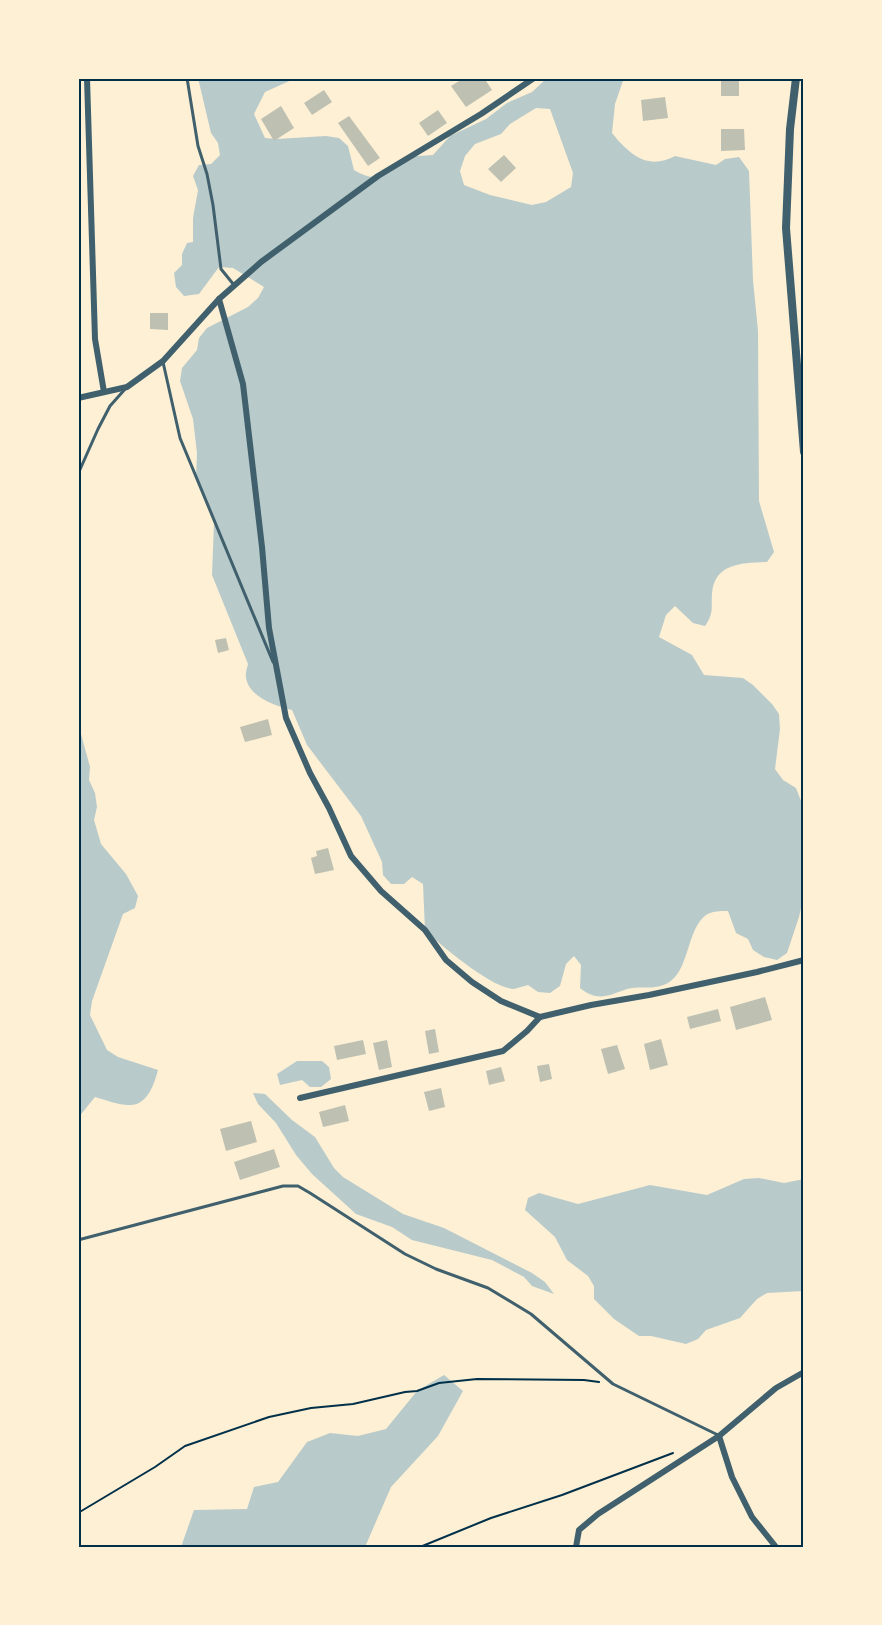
<svg xmlns="http://www.w3.org/2000/svg" width="882" height="1625" viewBox="0 0 882 1625" font-family="'Alegreya Sans',sans-serif">
<rect width="100%" height="100%" fill="#fdf0d5"/>
<g fill="#b9caca" fill-rule="evenodd">
<path d="M198,78H296L265,92L254,114L265,138L277,139L326,136L339,138L348,146L354,170C383,187 382,168 404,159C412,155 424,156 433,155L450,136L486,119L507,103L532,92L547,78H624L615,104L612,133C629,154 648,171 675,156L716,165L725,159L739,157L749,171L753,280L758,331L759,501L774,552L767,562C743,563 714,563 712,594C711,609 714,613 705,626L693,623L675,606L666,615L659,637L692,655L704,675L743,678L753,685L772,704L779,714L780,729L775,769L783,780L796,788L801,801V827L804,836V880L801,890L802,903L799,917L787,953L777,960L764,957L753,950L748,939L736,933L728,911C720,911 712,911 706,915C688,928 689,966 672,980C657,992 642,985 627,989C607,996 598,1002 580,988L581,965L574,956L566,964L560,986L550,993L538,992L528,985C524,986 518,988 514,989C493,989 440,945 425,930L423,884L412,877L404,884H391L383,875L382,862L361,816L307,745L292,710C276,706 250,698 246,678C245,674 247,668 248,664L212,575L214,523L196,479L197,453L193,419L180,381L182,368L197,350L199,338L207,328L248,307L258,298L264,287L233,268L219,267L199,294L184,296L176,287L174,273L182,265V254L187,243L193,242V218L198,190L193,176L199,165L211,164L220,155L218,143L211,133ZM536,108L550,109L573,173L571,187L546,202L532,205L490,195L464,185L460,171L465,156L475,144L501,134L510,124Z"/>
<path d="M78,723L90,767L89,780L95,793L97,807L94,820L101,844L126,874L138,896L135,908L123,914L92,1001L90,1015L107,1050L118,1057L158,1070C154,1085 147,1106 129,1105C118,1105 106,1100 95,1097L78,1118Z"/>
<polygon points="297,1061 322,1061 329,1067 331,1079 321,1087 310,1087 302,1080 280,1085 277,1074"/>
<polygon points="253,1093 265,1094 292,1120 315,1137 334,1168 343,1177 403,1214 444,1228 532,1273 545,1282 554,1294 532,1286 524,1277 492,1260 412,1240 392,1227 356,1214 312,1174 296,1155 276,1123 258,1104"/>
<polygon points="759,1178 784,1183 804,1179 804,1291 767,1293 757,1299 740,1318 706,1330 698,1339 686,1344 651,1336 639,1336 614,1319 594,1299 594,1286 588,1276 567,1260 555,1237 525,1210 528,1198 539,1193 578,1204 650,1185 707,1195 744,1179"/>
<polygon points="444,1375 463,1391 438,1436 391,1487 365,1547 181,1547 194,1510 247,1509 254,1487 278,1482 307,1442 330,1433 358,1436 386,1429 417,1391"/>
</g>
<g fill="#bec0b2">
<polygon points="464,78 484,78 492,90 466,107 451,86"/>
<rect x="721" y="78" width="18" height="18"/>
<polygon points="324,90 332,102 312,115 304,103"/>
<polygon points="665,97 668,118 643,121 641,100"/>
<polygon points="281,106 294,128 274,141 261,119"/>
<polygon points="438,110 447,123 428,136 419,123"/>
<polygon points="349,116 380,158 368,166 338,123"/>
<polygon points="721,129 744,129 745,150 721,151"/>
<polygon points="504,155 516,168 501,182 488,169"/>
<polygon points="150,313 168,313 168,330 150,329"/>
<polygon points="226,638 229,650 218,653 215,640"/>
<polygon points="268,719 272,735 245,742 240,727"/>
<polygon points="328,848 334,870 315,874 311,858 317,856 316,851"/>
<polygon points="765,997 772,1020 736,1030 730,1007"/>
<polygon points="718,1009 721,1021 690,1029 687,1017"/>
<polygon points="435,1029 439,1052 429,1054 425,1031"/>
<polygon points="661,1039 668,1065 650,1070 644,1044"/>
<polygon points="363,1040 366,1054 337,1060 334,1046"/>
<polygon points="387,1040 392,1067 379,1070 373,1043"/>
<polygon points="617,1045 625,1069 608,1074 601,1049"/>
<polygon points="549,1064 552,1079 540,1082 537,1066"/>
<polygon points="501,1067 505,1081 489,1085 486,1071"/>
<polygon points="441,1088 445,1107 429,1111 424,1092"/>
<polygon points="345,1105 349,1121 323,1127 319,1112"/>
<polygon points="251,1121 257,1142 226,1151 220,1129"/>
<polygon points="274,1149 280,1167 240,1180 234,1162"/>
</g>
<g fill="none" stroke-linecap="round" stroke-linejoin="round">
<g stroke="#003049" stroke-width="2">
<polyline points="78,1513 155,1467 185,1446 269,1417 311,1408 353,1404 405,1392 417,1391 439,1383 477,1379 584,1380 599,1382"/>
<polyline points="420,1547 491,1518 562,1495 673,1453"/>
</g>
<g stroke="#3f606c" stroke-width="3">
<polyline points="187,78 198,146 207,174 213,205 221,269 234,285"/>
<polyline points="163,362 180,438 273,662"/>
<polyline points="78,474 98,429 110,406 126,388"/>
<polyline points="78,1240 283,1186 298,1186 310,1193 405,1254 436,1269 488,1288 531,1314 613,1384 718,1435"/>
</g>
<g stroke="#3f606c" stroke-width="6">
<polyline points="87,78 95,339 104,392"/>
<polyline points="534,78 481,114 378,176 261,262 219,299 243,384 262,547 269,628 286,718 310,773 329,808 351,856 381,891 425,930 446,960 472,982 501,1001 540,1017"/>
<polyline points="78,398 127,387 163,361 219,299"/>
<polyline points="300,1098 503,1051 527,1031 540,1017 591,1005 649,995 757,972 804,960"/>
<polyline points="719,1436 732,1477 752,1517 776,1547"/>
<polyline points="576,1547 579,1530 598,1514 719,1436 776,1388 804,1372"/>
</g>
<polyline stroke="#3f606c" stroke-width="8" points="796,78 790,129 786,228 804,452"/>
</g>
<rect width="882" height="1625" fill="none" stroke="#fdf0d5" stroke-width="159"/>
<rect x="80" y="80" width="722" height="1466" fill="none" stroke="#003049" stroke-width="2"/>
</svg>
